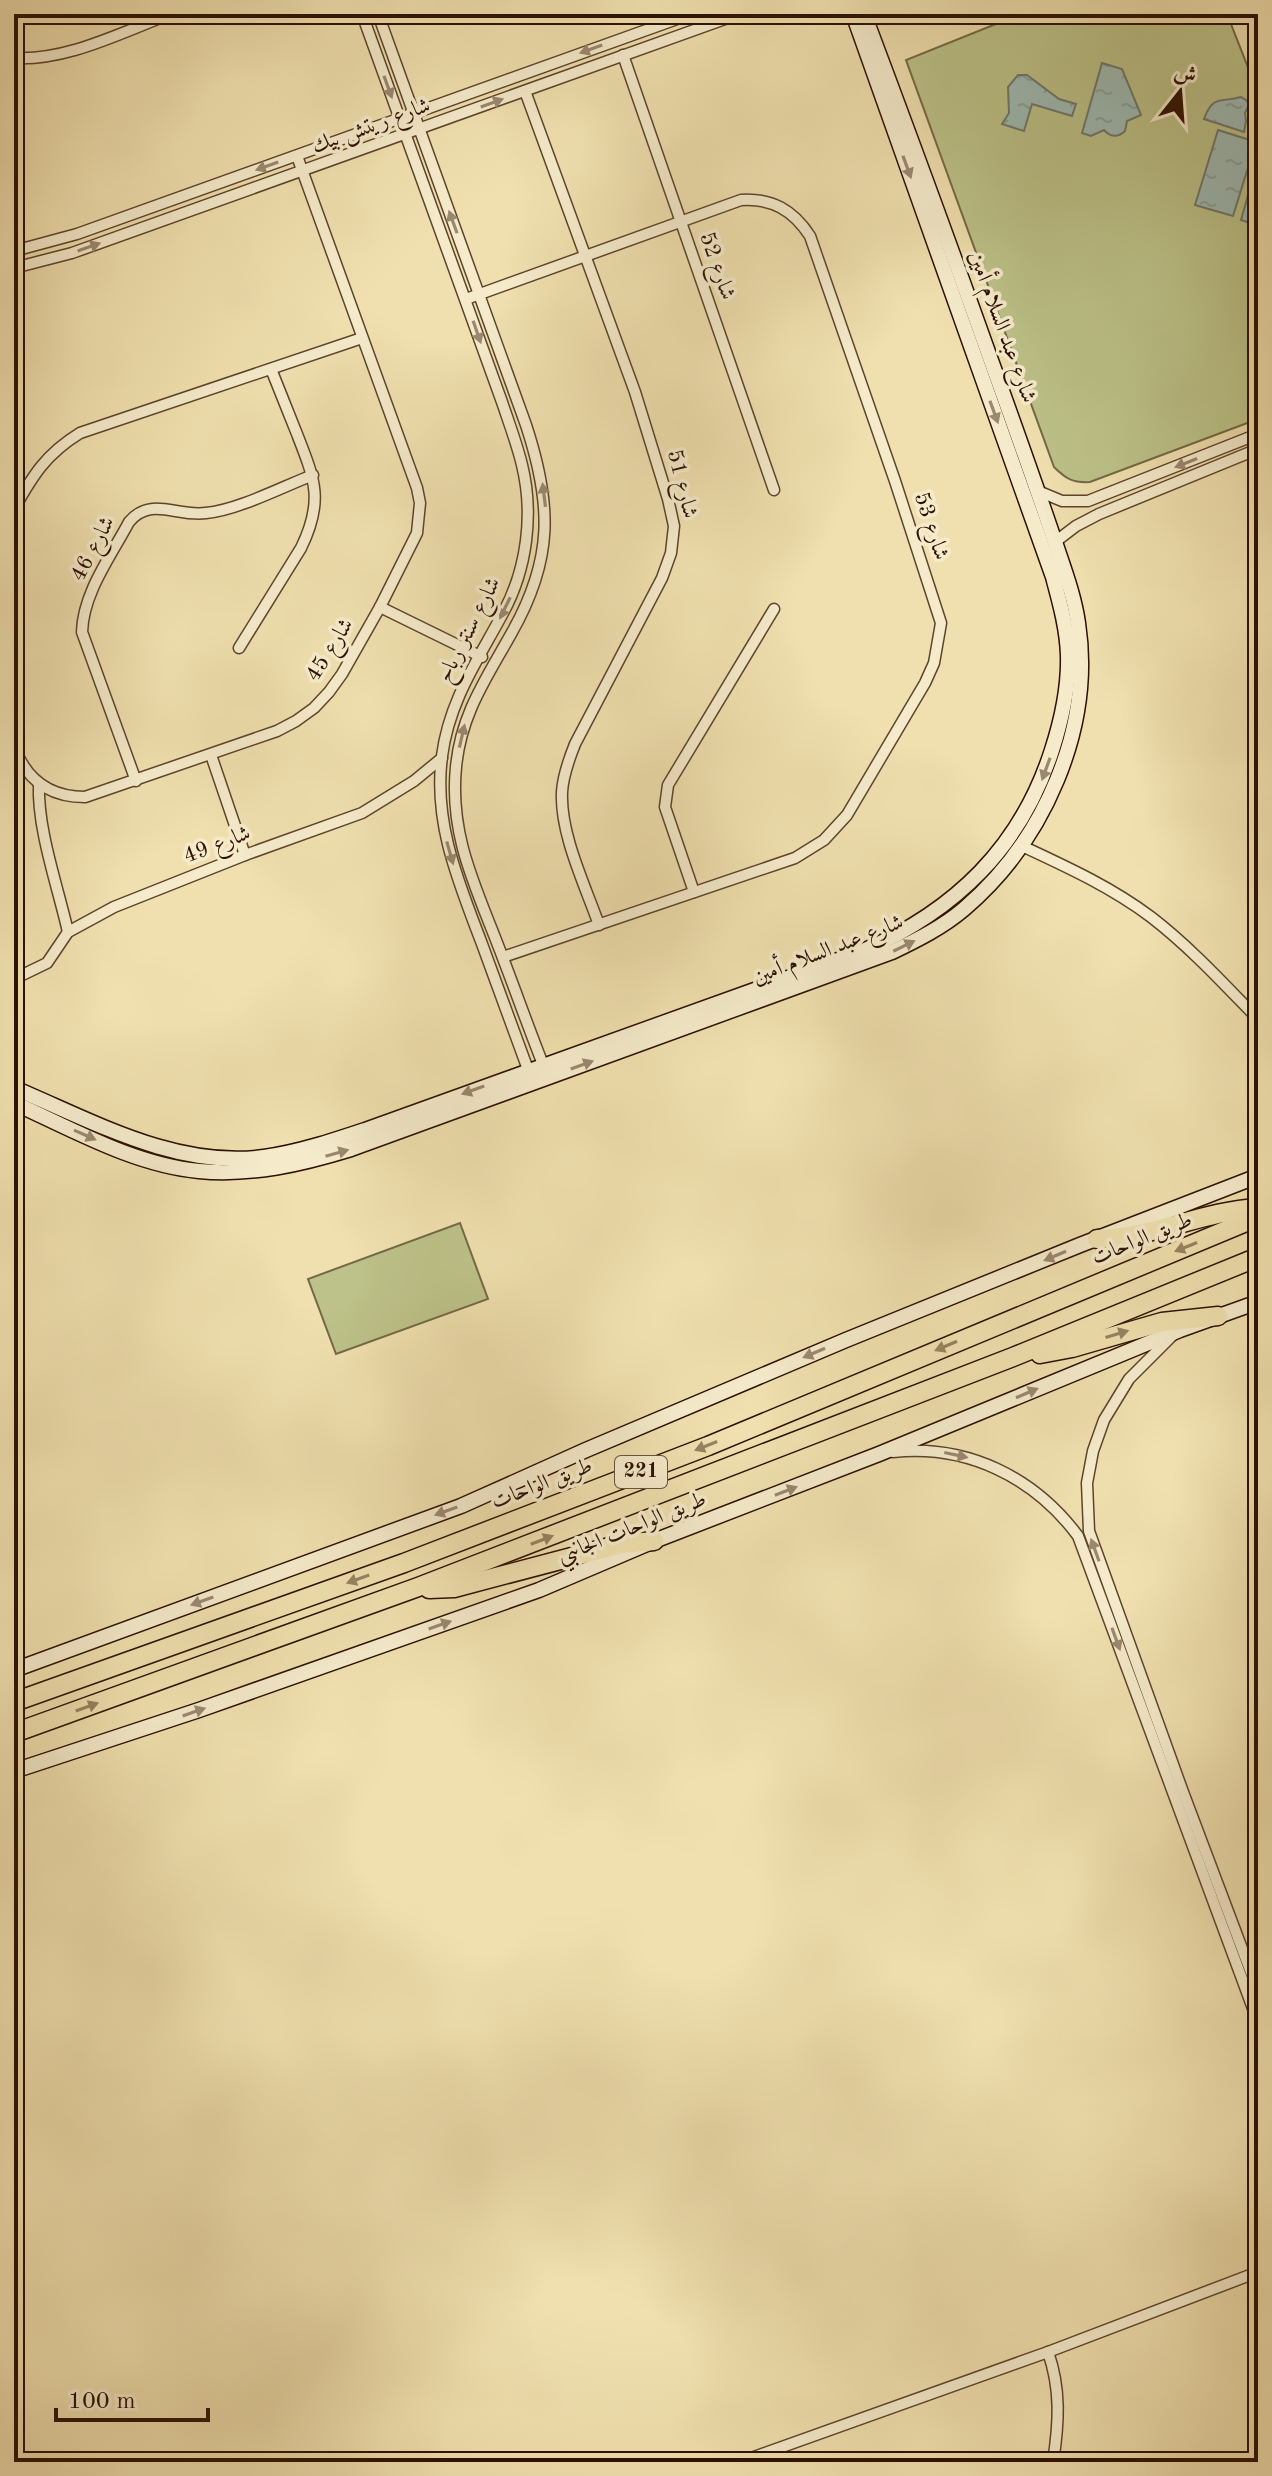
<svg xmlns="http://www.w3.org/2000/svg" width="1272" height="2476" viewBox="0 0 1272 2476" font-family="'Old Standard TT',Amiri,serif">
<defs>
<pattern id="water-ripples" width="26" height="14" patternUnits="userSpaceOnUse" patternTransform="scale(2)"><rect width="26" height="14" fill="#9dbbb4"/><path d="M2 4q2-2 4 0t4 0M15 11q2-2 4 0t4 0" fill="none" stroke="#87a099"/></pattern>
</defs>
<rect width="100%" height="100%" fill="#f0e0af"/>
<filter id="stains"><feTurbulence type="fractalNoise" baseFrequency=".0025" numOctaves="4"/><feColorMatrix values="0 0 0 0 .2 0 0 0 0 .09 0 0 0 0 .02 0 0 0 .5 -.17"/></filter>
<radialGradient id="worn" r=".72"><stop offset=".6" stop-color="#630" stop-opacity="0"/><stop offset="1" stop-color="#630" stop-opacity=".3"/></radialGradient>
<g fill="#bcc289" stroke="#746945" stroke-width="2">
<path d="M1021,14H1227L1258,93V419L1090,482C1073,483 1066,479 1054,467L906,60Z"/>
<polygon points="460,1223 488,1299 336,1354 308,1279"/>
</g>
<g fill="url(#water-ripples)" stroke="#70776c" stroke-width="2">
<path d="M1102,63L1122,69L1141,115L1127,121L1125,131C1118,138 1110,137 1104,130L1091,136L1082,133Z"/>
<polygon points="1018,75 1027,75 1059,99 1076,104 1072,116 1032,104 1024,131 1002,124 1009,113 1008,87"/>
<path d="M1241,97L1246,100L1249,105L1245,113L1246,121L1244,132L1204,119C1213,94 1221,103 1241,97Z"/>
<polygon points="1218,130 1256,142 1233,216 1195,205"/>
<polygon points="1256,167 1258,167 1257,225 1241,220"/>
</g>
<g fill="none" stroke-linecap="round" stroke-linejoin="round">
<defs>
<g id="street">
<path d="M362,14L502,402C509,423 517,444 522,465C534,514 527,569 503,613C478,660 449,701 442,756C433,823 459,883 482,944C498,988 514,1031 530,1075"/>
<path d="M378,14L526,425C552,504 554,559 511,634C486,679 461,714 456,767C449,837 477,889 501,953C516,992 530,1032 546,1072"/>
<polyline points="623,55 774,490"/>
<path d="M14,58C68,61 121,32 171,14"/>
<path d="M525,91L635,392L668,499L674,526L671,553L662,578L575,744C569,759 563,775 562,792C560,834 585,885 599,925"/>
<polyline points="14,251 77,234 691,14"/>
<polyline points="14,268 72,253 739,14"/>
<path d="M466,299L741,200C772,198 793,210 810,236L895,481L941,623L934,663L925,683L847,815L824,840L795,858L503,957"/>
<polyline points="1038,491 1062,501 1088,501 1258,434"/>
<path d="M14,509C33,475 46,454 80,433L362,338"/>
<polyline points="1055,542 1076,526 1099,514 1258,449"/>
<polyline points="380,607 482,657"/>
<path d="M239,648L301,548C324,501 315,480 297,434C288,412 280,391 271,369"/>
<path d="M14,746C26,780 50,797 85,797L277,731L296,721L314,708L329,692L342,674L380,607L417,533L420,503L417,488L297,156"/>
<polyline points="211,755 245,855"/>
<path d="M136,781L82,632C83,593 111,556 129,522C151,496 176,517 206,513C238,510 282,487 313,475"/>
<path d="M39,784C37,829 58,887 68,932"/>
<path d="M1022,846C1067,867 1111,887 1151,917C1190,947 1224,984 1258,1019"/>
<polyline points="694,892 665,807 668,785 774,609"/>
<polyline points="14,979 47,963 68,932 114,907 245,855 362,813 414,781 442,758"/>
<polyline points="1173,1335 1129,1379 1104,1420 1093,1451 1087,1483 1089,1531 1183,1792 1258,1991"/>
<path d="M893,1452C967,1444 1034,1477 1078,1536L1258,2022"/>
<path d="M1048,2352C1061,2389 1059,2423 1053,2462"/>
<polyline points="740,2462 1048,2352 1258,2272"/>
</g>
<g id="secondary">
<path d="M14,1088C93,1121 176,1169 264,1157C299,1152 332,1141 365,1130L863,951C956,910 1021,847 1052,750C1062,719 1069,688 1068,655C1067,628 1060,603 1053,577L853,14"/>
<path d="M14,1103C72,1129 134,1165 199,1171C251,1176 302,1164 351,1149L892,952C917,940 943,927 964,909C1044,841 1094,728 1078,623C1074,595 1064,569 1055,542C1035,483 1014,424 993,366C951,248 908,131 864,14"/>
<polyline points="14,1670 461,1506 586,1450 846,1340 1080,1245 1258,1176"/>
<polyline points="14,1771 199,1710 539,1590 654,1541 879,1454 1180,1330 1258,1302"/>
</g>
<g id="highway">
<path d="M1097,1239C1154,1238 1202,1211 1258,1208"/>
<polyline points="1040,1354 1072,1348 1162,1322 1218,1316"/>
<polyline points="429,1589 454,1588 621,1544 654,1541"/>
<polyline points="14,1702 404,1563 708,1446 1258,1217"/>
<polyline points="14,1733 418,1587 1013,1357 1258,1257"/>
</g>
</defs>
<use href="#street" stroke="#5d442c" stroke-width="13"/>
<use href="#secondary" stroke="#2c1001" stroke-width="17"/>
<use href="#highway" stroke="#2c1001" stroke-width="21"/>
<use href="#street" stroke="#f5ebcb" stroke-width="10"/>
<use href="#secondary" stroke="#f5ebcb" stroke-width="14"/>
<use href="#highway" stroke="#f0e0af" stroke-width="18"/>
</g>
<defs><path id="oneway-solid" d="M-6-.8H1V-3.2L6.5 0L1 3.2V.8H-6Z" transform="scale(2)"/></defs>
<g fill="#9b8870">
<use href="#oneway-solid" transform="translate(591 49) rotate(160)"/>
<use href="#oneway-solid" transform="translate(388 87) rotate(70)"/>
<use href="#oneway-solid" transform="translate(492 103) rotate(-20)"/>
<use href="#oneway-solid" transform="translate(267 166) rotate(160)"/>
<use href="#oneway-solid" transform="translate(907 167) rotate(70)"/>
<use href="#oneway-solid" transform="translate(453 222) rotate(-110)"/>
<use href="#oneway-solid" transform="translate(89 247) rotate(-19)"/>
<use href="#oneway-solid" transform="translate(477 332) rotate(71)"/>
<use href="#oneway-solid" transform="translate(994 412) rotate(70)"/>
<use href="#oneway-solid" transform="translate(1186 463) rotate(158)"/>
<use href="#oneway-solid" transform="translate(544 495) rotate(-97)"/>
<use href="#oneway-solid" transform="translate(505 608) rotate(116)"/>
<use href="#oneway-solid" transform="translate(462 736) rotate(-77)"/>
<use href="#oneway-solid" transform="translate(1046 769) rotate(110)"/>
<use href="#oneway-solid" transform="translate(450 853) rotate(74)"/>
<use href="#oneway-solid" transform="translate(904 946) rotate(-26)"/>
<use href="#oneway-solid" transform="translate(582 1065) rotate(-20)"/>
<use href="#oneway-solid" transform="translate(473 1090) rotate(160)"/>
<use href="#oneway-solid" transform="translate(85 1135) rotate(24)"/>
<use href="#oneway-solid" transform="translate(337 1153) rotate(-16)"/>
<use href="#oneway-solid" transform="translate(1055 1256) rotate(157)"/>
<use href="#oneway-solid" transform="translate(814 1353) rotate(157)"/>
<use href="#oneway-solid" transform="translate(1027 1393) rotate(-23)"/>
<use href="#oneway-solid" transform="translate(956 1455) rotate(12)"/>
<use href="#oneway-solid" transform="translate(786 1491) rotate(-21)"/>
<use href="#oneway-solid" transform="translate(446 1511) rotate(160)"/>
<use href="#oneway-solid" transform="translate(1095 1550) rotate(-110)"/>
<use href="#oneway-solid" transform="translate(202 1601) rotate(160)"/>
<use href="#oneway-solid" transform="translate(440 1625) rotate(-19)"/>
<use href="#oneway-solid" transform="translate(1116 1639) rotate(70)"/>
<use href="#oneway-solid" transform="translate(194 1712) rotate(-19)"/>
</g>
<g fill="#988261">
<use href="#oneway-solid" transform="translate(1186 1247) rotate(158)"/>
<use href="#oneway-solid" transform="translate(1117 1334) rotate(-17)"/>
<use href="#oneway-solid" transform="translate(946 1346) rotate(157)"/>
<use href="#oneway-solid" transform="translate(706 1446) rotate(158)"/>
<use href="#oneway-solid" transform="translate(542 1540) rotate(-21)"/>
<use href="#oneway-solid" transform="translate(358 1579) rotate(160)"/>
<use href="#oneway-solid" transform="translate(87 1707) rotate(-20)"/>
</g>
<g text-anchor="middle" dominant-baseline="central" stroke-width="7" stroke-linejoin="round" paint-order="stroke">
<rect fill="#f5ebcb" stroke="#68523e" stroke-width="2" x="615" y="1456" width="52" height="32" rx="6"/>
<g font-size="20" font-weight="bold" fill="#2c1001">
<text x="641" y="1472">221</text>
</g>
<g font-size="22" fill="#2c1001" stroke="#f5ebcb">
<text transform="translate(371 126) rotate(-20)">شارع ريتش بيك</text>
<text transform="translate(717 266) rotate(71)">شارع 52</text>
<text transform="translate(1002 327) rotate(70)">شارع عبد السلام أمين</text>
<text transform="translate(682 484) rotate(76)">شارع 51</text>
<text transform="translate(931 526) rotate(72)">شارع 53</text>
<text transform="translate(93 549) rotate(-62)">شارع 46</text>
<text transform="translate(469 630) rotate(-63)">شارع سنتر رباح</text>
<text transform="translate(330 650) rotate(-58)">شارع 45</text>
<text transform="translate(217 845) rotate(-21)">شارع 49</text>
<text transform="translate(828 950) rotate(-21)">شارع عبد السلام أمين</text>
<text transform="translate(1142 1239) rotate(-22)">طريق الواحات</text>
<text transform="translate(542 1484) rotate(-21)">طريق الواحات</text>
<text transform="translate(632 1528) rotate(-22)">طريق الواحات الجانبي</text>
</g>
</g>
<rect width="1272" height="2476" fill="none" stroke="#f0e0af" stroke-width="48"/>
<rect x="16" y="16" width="1240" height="2444" fill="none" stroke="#2c1001" stroke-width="4"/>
<rect x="24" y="24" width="1224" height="2428" fill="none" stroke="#2c1001" stroke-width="2"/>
<g transform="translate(1180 92) rotate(17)" stroke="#f5ebcb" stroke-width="6" paint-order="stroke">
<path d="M0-6L14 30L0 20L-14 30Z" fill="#2c1001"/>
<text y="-12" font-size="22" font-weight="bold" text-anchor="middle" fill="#2c1001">ش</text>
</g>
<path d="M56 2408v12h152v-12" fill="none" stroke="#2c1001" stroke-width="4"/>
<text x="68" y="2408" font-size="24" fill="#2c1001" stroke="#f5ebcb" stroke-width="6" paint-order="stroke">100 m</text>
<rect width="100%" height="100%" filter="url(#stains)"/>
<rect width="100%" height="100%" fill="url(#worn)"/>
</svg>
